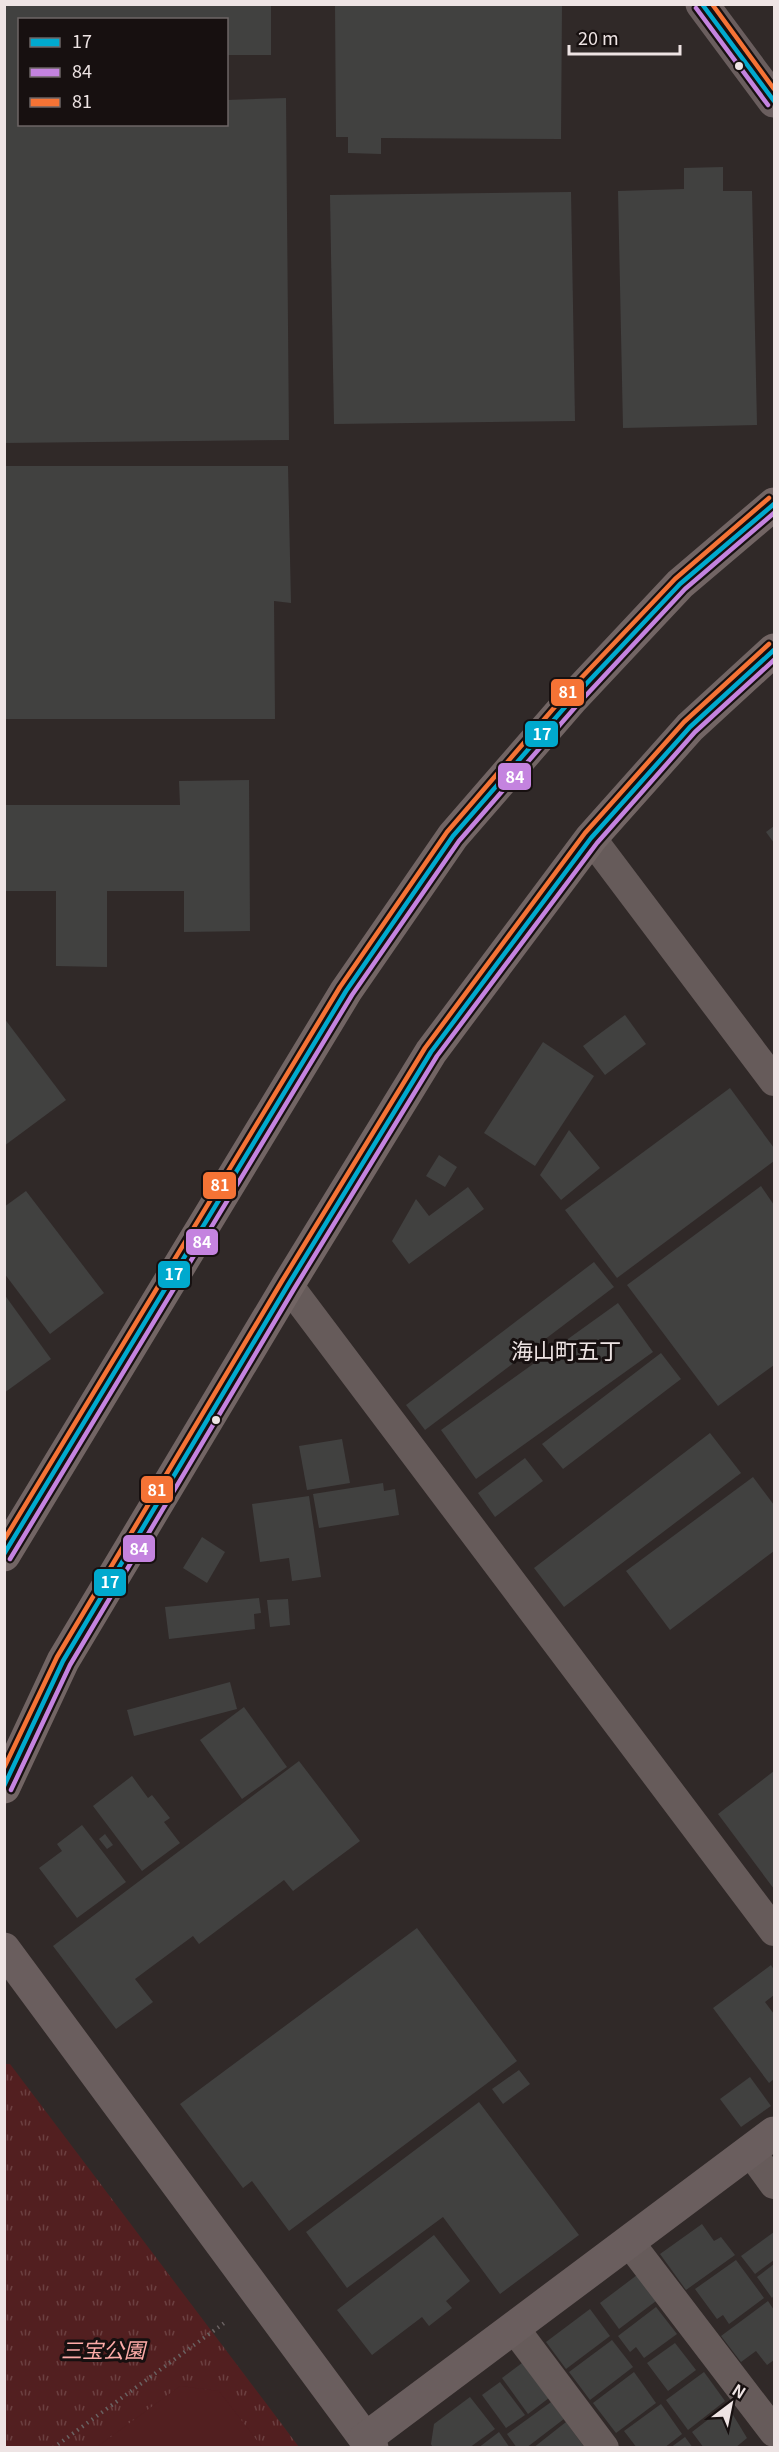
<svg xmlns="http://www.w3.org/2000/svg" width="779" height="2452" viewBox="0 0 779 2452" font-family="Georgia,'Noto Sans JP',serif">
<defs>
<pattern id="park-tufts" width="24" height="20" patternUnits="userSpaceOnUse" patternTransform="scale(1.5)"><rect width="24" height="20" fill="#521f20"/><path d="M3 7l-1-3M5 7V3M7 7l1-3M15 17l-1-3M17 17v-4M19 17l1-3" fill="none" stroke="#6b3f40"/></pattern>
</defs>
<rect width="100%" height="100%" fill="#302928"/>
<polygon fill="url(#park-tufts)" points="4,2064 10,2064 299,2447 5,2448"/>
<polygon fill="#521f20" points="180,2386 219,2391 262,2447 97,2447"/>
<g fill="#414140">
<polygon points="4,4 271,4 271,55 226,55 226,20 20,20 20,124 226,124 226,100 286,98 289,440 4,443"/>
<polygon points="335,4 562,4 561,139 381,138 381,154 348,153 348,137 336,137"/>
<polygon points="723,167 723,191 752,191 757,425 623,428 618,191 684,189 684,168"/>
<polygon points="571,192 575,421 334,424 330,195"/>
<polygon points="4,466 288,466 291,603 274,601 275,719 4,719"/>
<polygon points="249,780 250,931 184,932 184,891 107,891 107,967 56,966 56,891 5,891 5,805 180,805 179,781"/>
<polygon points="774,826 774,843 766,832"/>
<polygon points="625,1015 646,1044 605,1075 583,1046"/>
<polygon points="4,1018 66,1100 4,1146"/>
<polygon points="543,1042 594,1076 535,1166 484,1133"/>
<polygon points="730,1088 774,1148 774,1161 617,1278 565,1210"/>
<polygon points="569,1130 600,1168 561,1200 540,1175"/>
<polygon points="439,1155 457,1167 445,1187 426,1176"/>
<polygon points="761,1186 774,1205 774,1365 718,1406 627,1285"/>
<polygon points="468,1187 484,1209 409,1264 392,1241 416,1199 429,1216"/>
<polygon points="26,1191 104,1293 50,1334 4,1273 4,1207"/>
<polygon points="594,1262 614,1287 425,1430 406,1405"/>
<polygon points="4,1294 51,1359 4,1393"/>
<polygon points="618,1303 653,1352 476,1479 441,1430"/>
<polygon points="661,1353 681,1379 563,1469 542,1444"/>
<polygon points="710,1433 741,1473 564,1607 534,1568"/>
<polygon points="342,1439 350,1483 307,1490 299,1446"/>
<polygon points="525,1458 543,1481 495,1517 478,1493"/>
<polygon points="753,1477 774,1505 774,1551 670,1630 626,1571"/>
<polygon points="383,1483 384,1491 395,1489 399,1515 319,1528 313,1494"/>
<polygon points="309,1496 321,1577 292,1581 289,1558 260,1562 252,1504"/>
<polygon points="202,1537 225,1552 207,1583 183,1568"/>
<polygon points="259,1598 261,1613 254,1614 255,1629 169,1639 165,1607"/>
<polygon points="288,1599 290,1625 270,1627 267,1600"/>
<polygon points="230,1682 237,1709 134,1736 127,1710"/>
<polygon points="244,1707 287,1767 242,1799 200,1740"/>
<polygon points="299,1761 360,1841 293,1891 284,1880 199,1944 193,1936 135,1979 153,2002 116,2029 53,1946"/>
<polygon points="774,1771 774,1889 718,1814"/>
<polygon points="132,1776 148,1798 152,1795 170,1818 164,1822 180,1843 142,1871 93,1806"/>
<polygon points="82,1825 126,1882 77,1918 39,1868 62,1851 57,1844"/>
<polygon points="105,1834 113,1845 107,1849 99,1839"/>
<polygon points="417,1928 517,2061 289,2231 252,2181 243,2188 180,2104"/>
<polygon points="771,1965 774,1970 774,1995 765,2002 774,2014 774,2079 769,2083 713,2008"/>
<polygon points="519,2070 530,2084 503,2104 492,2089"/>
<polygon points="750,2077 771,2106 741,2127 720,2099"/>
<polygon points="479,2102 579,2235 500,2294 443,2217 347,2288 306,2232"/>
<polygon points="702,2224 714,2241 721,2237 735,2255 686,2290 660,2254"/>
<polygon points="774,2232 774,2260 755,2274 741,2256"/>
<polygon points="434,2235 470,2281 446,2301 452,2308 429,2326 422,2317 372,2355 337,2310"/>
<polygon points="736,2260 764,2298 729,2324 723,2315 717,2319 695,2289"/>
<polygon points="774,2264 774,2295 772,2298 757,2277"/>
<polygon points="637,2275 656,2301 619,2329 600,2303"/>
<polygon points="768,2301 774,2310 774,2360 767,2365 756,2351 741,2362 721,2336"/>
<polygon points="656,2307 677,2334 644,2358 636,2347 630,2352 618,2336"/>
<polygon points="590,2309 610,2336 566,2369 546,2342"/>
<polygon points="612,2340 633,2367 590,2400 569,2372"/>
<polygon points="675,2343 696,2370 668,2391 647,2363"/>
<polygon points="522,2363 549,2398 528,2414 502,2378"/>
<polygon points="634,2372 656,2403 616,2433 593,2403"/>
<polygon points="704,2372 725,2401 688,2430 666,2400"/>
<polygon points="500,2382 525,2415 506,2428 482,2395"/>
<polygon points="470,2397 495,2429 469,2448 433,2448 431,2444 434,2424"/>
<polygon points="551,2402 564,2419 526,2448 517,2448 507,2434"/>
<polygon points="661,2404 682,2434 664,2448 637,2448 624,2431"/>
<polygon points="727,2405 747,2438 735,2448 704,2448 692,2432"/>
<polygon points="566,2422 585,2448 533,2448"/>
<polygon points="499,2432 510,2448 478,2448"/>
<polygon points="685,2437 693,2448 670,2448"/>
</g>
<g fill="none" stroke-linecap="round" stroke-linejoin="round">
<polyline stroke="#6a6262" stroke-width="4" stroke-dasharray="1.5 4.5" stroke-linecap="butt" points="53,2448 227,2321"/>
<g stroke="#665b5a" stroke-width="30">
<polyline points="591,838 774,1081"/>
<polyline points="288,1285 774,1931"/>
<polyline points="750,2151 774,2184"/>
<polyline points="629,2242 774,2432"/>
<polyline points="514,2328 604,2448"/>
</g>
<g stroke="#6a5e5e" stroke-width="33">
<polyline points="702,4 774,101"/>
<polyline points="4,1949 372,2448"/>
<polyline points="365,2439 774,2133"/>
</g>
<g stroke="#726564" stroke-width="33">
<polyline points="4,1555 346,991 453,836 572,699 680,584 774,504"/>
<polyline points="4,1787 63,1661 288,1285 431,1052 591,838 690,727 774,650"/>
</g>
<defs>
<g id="bus-1">
<polyline points="702,4 774,101"/>
<polyline points="4,1554 346,991 453,836 572,699 680,584 774,504"/>
<polyline points="4,1786 63,1661 288,1285 431,1052 591,838 690,727 774,650"/>
</g>
<g id="bus-2">
<polyline points="696,8 768,105"/>
<polyline points="10,1559 352,995 459,841 578,704 685,589 774,513"/>
<polyline points="11,1790 70,1665 294,1289 437,1056 597,843 695,732 774,660"/>
</g>
<g id="bus-3">
<polyline points="712,4 774,89"/>
<polyline points="4,1540 340,987 447,832 566,694 675,579 769,498"/>
<polyline points="4,1768 57,1657 282,1281 425,1048 585,833 684,722 769,644"/>
</g>
</defs>
<use href="#bus-1" stroke="#171010" stroke-width="9"/>
<use href="#bus-2" stroke="#171010" stroke-width="9"/>
<use href="#bus-3" stroke="#171010" stroke-width="9"/>
<use href="#bus-1" stroke="#00a9ce" stroke-width="4.5"/>
<use href="#bus-2" stroke="#c483df" stroke-width="4.5"/>
<use href="#bus-3" stroke="#f57335" stroke-width="4.5"/>
</g>
<g fill="#eee4e4" stroke="#171010" stroke-width="2">
<circle cx="739" cy="66" r="5"/>
<circle cx="216" cy="1420" r="5"/>
</g>
<g text-anchor="middle" dominant-baseline="central" stroke-width="6" stroke-linejoin="round" paint-order="stroke">
<g font-size="21" font-style="italic" fill="#feaba8" stroke="#171010">
<text x="103" y="2349">三宝公園</text>
</g>
<g font-size="22" fill="#eee4e4" stroke="#171010">
<text x="566" y="1349">海山町五丁</text>
</g>
</g>
<g stroke="#171010" stroke-width="2">
<rect x="550" y="678" width="35" height="29" rx="6" fill="#f57335"/>
<rect x="524" y="720" width="35" height="28" rx="6" fill="#00a9ce"/>
<rect x="497" y="762" width="35" height="29" rx="6" fill="#c483df"/>
<rect x="202" y="1171" width="35" height="29" rx="6" fill="#f57335"/>
<rect x="185" y="1228" width="34" height="28" rx="6" fill="#c483df"/>
<rect x="157" y="1260" width="34" height="29" rx="6" fill="#00a9ce"/>
<rect x="140" y="1475" width="34" height="29" rx="6" fill="#f57335"/>
<rect x="122" y="1534" width="34" height="29" rx="6" fill="#c483df"/>
<rect x="93" y="1568" width="34" height="29" rx="6" fill="#00a9ce"/>
</g>
<g font-size="16" text-anchor="middle" font-weight="bold" fill="#fff">
<text x="568" y="698">81</text>
<text x="542" y="740">17</text>
<text x="515" y="783">84</text>
<text x="220" y="1191">81</text>
<text x="202" y="1248">84</text>
<text x="174" y="1280">17</text>
<text x="157" y="1496">81</text>
<text x="139" y="1555">84</text>
<text x="110" y="1588">17</text>
</g>
<rect width="779" height="2452" fill="none" stroke="#eee4e4" stroke-width="12"/>
<rect x="18" y="18" width="210" height="108" fill="#171010" stroke="#6d6565" stroke-width="1.5"/>
<rect x="30" y="38" width="30" height="9" fill="#00a9ce" stroke="#6d6565" stroke-width="1.5"/>
<text x="72" y="48" font-size="18" fill="#eee4e4">17</text>
<rect x="30" y="68" width="30" height="9" fill="#c483df" stroke="#6d6565" stroke-width="1.5"/>
<text x="72" y="78" font-size="18" fill="#eee4e4">84</text>
<rect x="30" y="98" width="30" height="9" fill="#f57335" stroke="#6d6565" stroke-width="1.5"/>
<text x="72" y="108" font-size="18" fill="#eee4e4">81</text>
<g transform="translate(731 2404) rotate(32)" stroke="#171010" stroke-width="4.5" paint-order="stroke">
<path d="M0-4.5L10 22L0 15L-10 22Z" fill="#eee4e4"/>
<text y="-9" font-size="16" font-weight="bold" text-anchor="middle" fill="#eee4e4">N</text>
</g>
<path d="M569 45v9h111v-9" fill="none" stroke="#eee4e4" stroke-width="3"/>
<text x="578" y="45" font-size="18" fill="#eee4e4" stroke="#171010" stroke-width="4.5" paint-order="stroke">20 m</text>
</svg>
